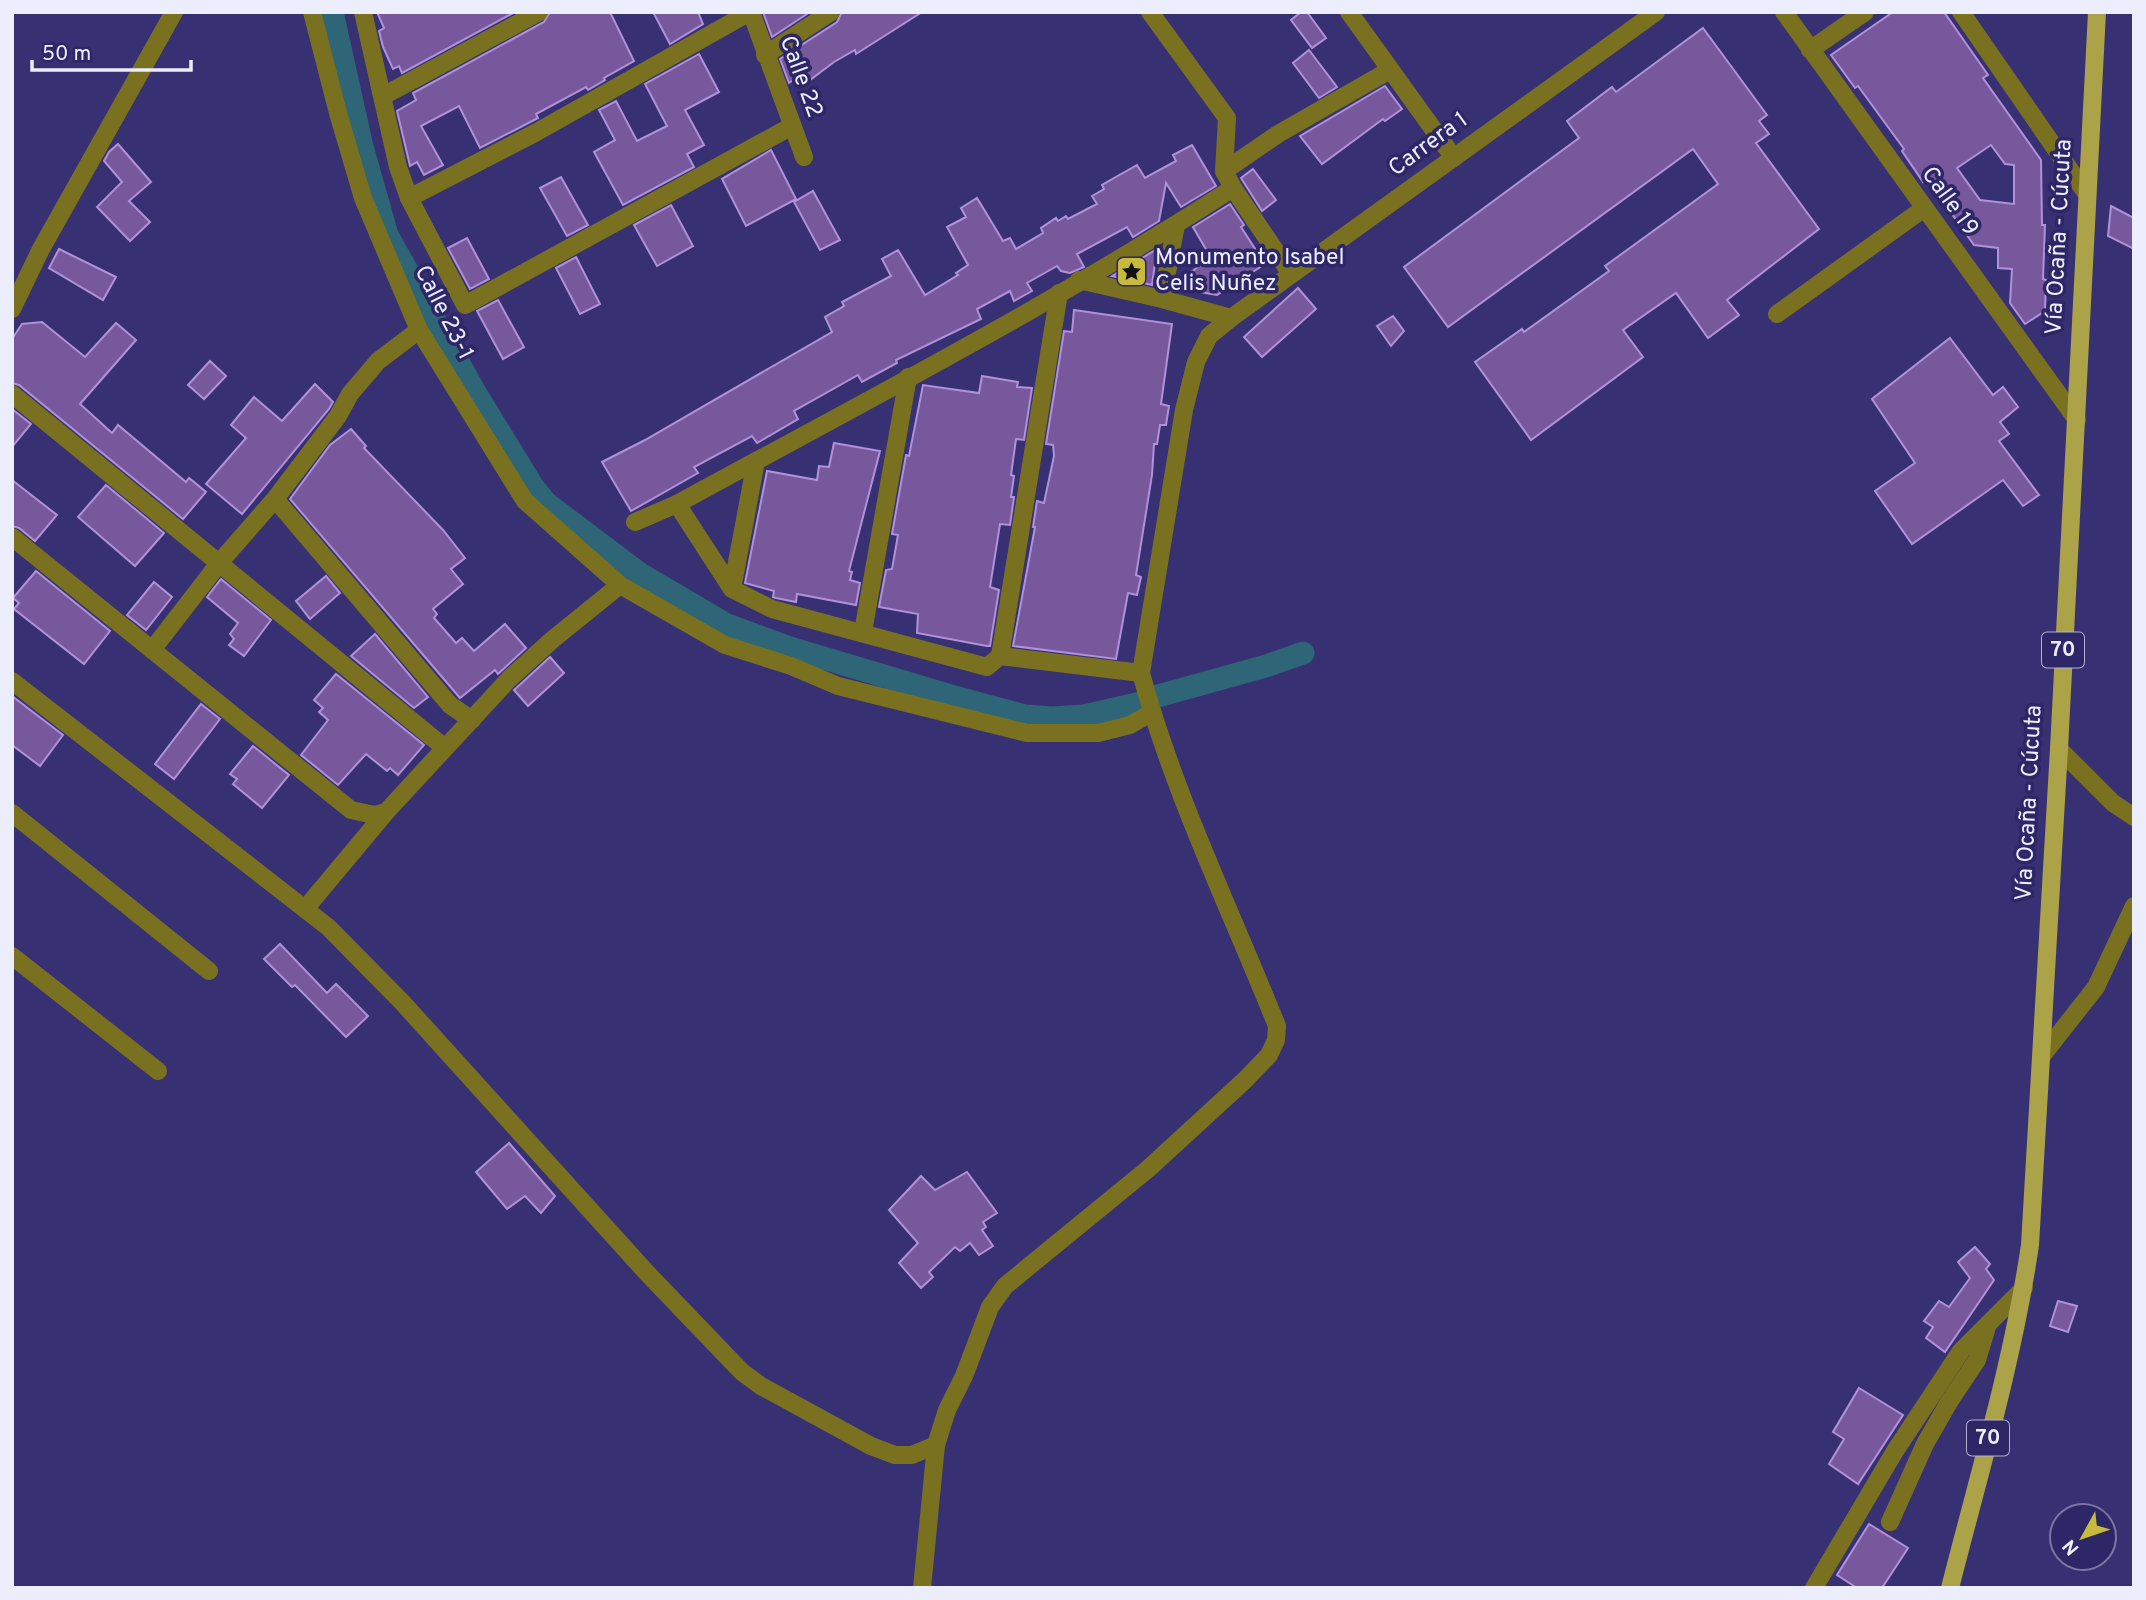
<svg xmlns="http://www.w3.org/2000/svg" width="2146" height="1600" viewBox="0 0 2146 1600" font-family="Overpass,sans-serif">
<rect width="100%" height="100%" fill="#373173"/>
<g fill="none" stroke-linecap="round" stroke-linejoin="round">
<g stroke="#2e6577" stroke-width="23">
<polyline points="332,12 362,147 387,235 476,394 533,487 546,503 640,574 725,624 790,648 951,696 1025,716 1052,718 1084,716 1141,703"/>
<polyline points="1158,696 1266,666 1303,653"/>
</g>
</g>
<g fill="#77589d" stroke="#b091da" stroke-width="2" fill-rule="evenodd">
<polygon points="377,12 515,12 402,73 399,66 393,69 383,47 379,31 384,28"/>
<polygon points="550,12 610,12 634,61 604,78 605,80 588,90 586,87 536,114 538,118 480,148 459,106 421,126 443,165 424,175 417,162 410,166 397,111 416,100 413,93 544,22"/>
<polygon points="653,12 698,12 703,24 670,44"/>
<polygon points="763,12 810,12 772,37"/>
<polygon points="842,12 922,12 856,54 855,50 834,62 810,80 804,72 789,83 780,59 837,22"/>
<polygon points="1301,12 1307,12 1326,38 1312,48 1291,20"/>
<path d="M1893,12H1944L1988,75L1983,78L2041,160L2042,225H2045L2043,279L2046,280L2045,311L2025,324L2010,303L2012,269L1998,268V248L1974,245L1927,179L1923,182L1902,151L1904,149L1858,86L1855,88L1831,55ZM1991,145L2005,164L2014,165V204L1980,200L1957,168Z"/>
<polygon points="1703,28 1767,115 1759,121 1769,134 1756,143 1819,229 1727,300 1739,315 1708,338 1676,293 1623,330 1643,357 1531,440 1475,362 1522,329 1524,332 1609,271 1605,266 1718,184 1693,149 1448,327 1404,267 1579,138 1567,121 1612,87 1616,92"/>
<polygon points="1309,50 1337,87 1319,98 1293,63"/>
<polygon points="699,54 719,92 685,110 704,145 687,154 694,167 623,205 594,152 615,140 599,110 616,101 637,141 667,126 645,84"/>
<polygon points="1385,86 1402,109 1385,121 1383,119 1322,164 1300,136"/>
<polygon points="118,144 151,182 129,201 150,222 130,241 97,207 122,182 104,161 109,152"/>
<polygon points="1192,145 1216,186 1181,207 1166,183 1159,221 1133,237 1127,227 1077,254 1084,267 1070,273 1061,271 1057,266 1027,283 1032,291 1014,301 1010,291 977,309 981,319 896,360 897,363 862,382 858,375 794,411 798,419 757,443 752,436 694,467 698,473 631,511 602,462 645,440 832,332 825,317 844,306 842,302 891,276 882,259 898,250 925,295 958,275 956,273 968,265 947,227 966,217 961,208 977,198 1003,241 1010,238 1016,249 1043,233 1041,228 1056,218 1058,221 1066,216 1068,219 1097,204 1092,196 1104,189 1102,185 1137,165 1145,178 1176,161 1173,155"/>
<polygon points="771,150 796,199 746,226 722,179"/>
<polygon points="1253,169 1276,200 1262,211 1241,178"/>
<polygon points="561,177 588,225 567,236 540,188"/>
<polygon points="813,191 840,240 820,250 794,202"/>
<polygon points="1230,204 1244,225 1241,227 1265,264 1217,295 1176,288 1193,275 1191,272 1211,258 1193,227"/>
<polygon points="671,205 693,246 657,266 634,225"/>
<polygon points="2111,206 2134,218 2134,249 2108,236"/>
<polygon points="467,238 489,279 470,289 448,248"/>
<polygon points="59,249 116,277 103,300 49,268"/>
<polygon points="1157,249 1152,285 1112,276"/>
<polygon points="576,257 600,304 580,314 556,268"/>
<polygon points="1298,288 1316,309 1262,357 1244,337"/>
<polygon points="498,300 524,347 503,359 477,311"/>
<polygon points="1074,310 1172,324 1161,404 1169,406 1166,425 1160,425 1157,444 1154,444 1152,475 1136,575 1141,577 1137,595 1128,593 1116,659 1013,646 1035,527 1033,527 1037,501 1044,503 1054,456 1053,445 1046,444 1064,331 1072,332"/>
<polygon points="1393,316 1404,331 1391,346 1377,326"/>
<polygon points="42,322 85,357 116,323 136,340 80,404 112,433 118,425 186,482 189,478 206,492 183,519 19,385 12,383 12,339 22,324"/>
<polygon points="1950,338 1993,395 2003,387 2018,407 2000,422 2009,434 1999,441 2039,495 2023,506 2003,480 1912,544 1875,491 1915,463 1872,399"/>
<polygon points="210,361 226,376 204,399 188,385"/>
<polygon points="982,376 1018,382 1017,387 1032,388 1024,440 1016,439 1011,475 1014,476 1011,497 1014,497 1010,525 1000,524 990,587 999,590 990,646 987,646 917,633 918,614 879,607 886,570 892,569 898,535 892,534 906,455 909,456 923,385 979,393"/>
<polygon points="315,384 333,402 329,409 242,514 206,484 246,438 231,425 254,397 282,421"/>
<polygon points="12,409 31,424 12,447"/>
<polygon points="351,429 366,446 364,448 443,530 465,558 451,569 463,584 433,609 437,614 434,618 456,643 462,638 474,651 505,624 526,648 498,674 495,670 460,698 290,499 330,445"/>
<polygon points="834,443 880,451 849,571 852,572 850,580 860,583 856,605 797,594 796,602 776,598 773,597 774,591 745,583 767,471 817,480 819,466 829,467"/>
<polygon points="12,480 57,515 35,541 19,528 12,526"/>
<polygon points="106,485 164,533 135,566 78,517"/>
<polygon points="36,571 110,631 84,664 14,609 19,603 13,598"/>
<polygon points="326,576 340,593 310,619 296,601"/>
<polygon points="221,579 271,620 244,656 229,645 234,639 230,634 238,623 207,597"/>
<polygon points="154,582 172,597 146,630 127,615"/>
<polygon points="375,634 428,697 414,708 351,656"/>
<polygon points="550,657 564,673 528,706 514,690"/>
<polygon points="336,674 424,745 398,775 390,768 387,771 366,754 338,785 301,755 328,720 319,712 323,708 314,700"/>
<polygon points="12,696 63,735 40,766 12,745"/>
<polygon points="201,704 220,719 174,779 155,764"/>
<polygon points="253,746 289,775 262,808 233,784 237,779 230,774"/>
<polygon points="280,944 327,993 336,984 368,1016 346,1037 295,985 292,987 264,959"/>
<polygon points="509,1143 555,1196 541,1213 525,1196 507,1209 476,1172"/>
<polygon points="967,1172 997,1213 983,1222 986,1227 982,1230 993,1246 979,1255 970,1243 960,1251 955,1247 929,1272 933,1277 921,1288 899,1263 918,1243 889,1210 921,1176 935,1190"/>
<polygon points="1975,1247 1990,1264 1986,1269 1994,1280 1945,1352 1926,1338 1933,1327 1924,1321 1939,1301 1949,1307 1970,1278 1958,1262"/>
<polygon points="2058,1301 2077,1306 2068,1332 2050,1326"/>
<polygon points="1859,1388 1903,1415 1858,1484 1829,1464 1844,1439 1833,1432"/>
<polygon points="1869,1524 1908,1548 1882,1588 1857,1588 1837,1575"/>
</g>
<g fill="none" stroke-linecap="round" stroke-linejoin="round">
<g stroke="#7a7120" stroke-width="18">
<polyline points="312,12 338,113 363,198 419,330 525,501 620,585 725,645 791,666 838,686 1027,733 1098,733 1130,725 1151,713"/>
<polyline points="363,12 398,167 409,198 465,305 792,126"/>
<polyline points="751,12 804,157"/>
<polyline points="1150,12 1227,118 1224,171 1233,188 1291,274"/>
<polyline points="1349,12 1454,158"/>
<polyline points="1784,12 2077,420"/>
<polyline points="1961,12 2086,193"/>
<polyline points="1810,50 1865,12"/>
<polyline points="765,55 831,12"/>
<polyline points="383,96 539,12"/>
<polyline points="1224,171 1278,134 1390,70"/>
<polyline points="409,198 535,133 750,12"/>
<polyline points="1079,280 1162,299 1231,318"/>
<polyline points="1162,299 1176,225"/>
<polyline points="12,309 41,249 174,12"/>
<polyline points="1777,314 1923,209"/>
<polyline points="12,394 445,748"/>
<polyline points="275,499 450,705 472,720"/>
<polyline points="677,504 732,589 772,609 987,667 1000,656 1141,673"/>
<path d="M635,522L677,504C864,402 1054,304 1233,188"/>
<polyline points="12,537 351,810 375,815 386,812"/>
<polyline points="732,589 756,461"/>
<polyline points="863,632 908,377"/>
<polyline points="152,650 220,562 275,499 338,416 350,394 378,361 419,330"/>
<polyline points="1000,656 1059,293"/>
<polyline points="12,681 328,927 402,1002 647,1273 742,1372 761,1386 871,1446 895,1455 912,1455 936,1445"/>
<polyline points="2059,749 2113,803 2134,817"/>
<polyline points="12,813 209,971"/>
<polyline points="305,909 386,812 509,679 552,640 620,585"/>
<polyline points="12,956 158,1071"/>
<polyline points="2041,1057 2096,987 2134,906"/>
<polyline points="1890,1522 1925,1444 1949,1402 1977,1360 1987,1327"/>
<path d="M922,1588L936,1445L947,1410L964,1376L990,1307L1005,1286L1148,1169L1245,1080L1269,1055L1276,1040L1277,1026C1231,911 1173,792 1141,673L1184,410L1196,362L1209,336L1231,318L1656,12"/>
<polyline points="1814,1588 1895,1451 1961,1351 2024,1288"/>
</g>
<path stroke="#aca247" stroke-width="18" d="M1950,1588C1979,1474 2013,1361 2030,1245L2059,749L2097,12"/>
</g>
<defs>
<symbol id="sight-square" viewBox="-11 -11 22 22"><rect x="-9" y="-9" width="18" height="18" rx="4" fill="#c8bb3b" stroke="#2d2667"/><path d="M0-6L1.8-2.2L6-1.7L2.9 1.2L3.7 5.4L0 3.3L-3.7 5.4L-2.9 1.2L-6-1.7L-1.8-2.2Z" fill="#111"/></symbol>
</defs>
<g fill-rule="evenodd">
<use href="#sight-square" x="1114" y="254" width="35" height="35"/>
</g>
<g text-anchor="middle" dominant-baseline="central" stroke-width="7" stroke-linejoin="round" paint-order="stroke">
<g fill="#2d2667" stroke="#b3b1d0" stroke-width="2">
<rect x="2042" y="632.5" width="42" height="35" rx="5"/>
<rect x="1967" y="1420.5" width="42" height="35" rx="5"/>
</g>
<g font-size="21" font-weight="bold" fill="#ecedfd">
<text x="2063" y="650">70</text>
<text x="1988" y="1438">70</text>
</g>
<g font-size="23" fill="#ecedfd" stroke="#2d2667">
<text transform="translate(800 77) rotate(70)">Calle 22</text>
<text transform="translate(1429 145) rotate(-36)">Carrera 1</text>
<text transform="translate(1949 202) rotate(54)">Calle 19</text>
<text transform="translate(2060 237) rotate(-87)">Vía Ocaña - Cúcuta</text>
<text transform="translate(443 313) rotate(63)">Calle 23-1</text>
<text transform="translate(2030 803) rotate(-87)">Vía Ocaña - Cúcuta</text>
</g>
<g font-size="23" fill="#ecedfd" stroke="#2d2667" text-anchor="start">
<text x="1155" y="258">Monumento Isabel<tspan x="1155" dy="26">Celis Nuñez</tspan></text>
</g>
</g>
<rect width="2146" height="1600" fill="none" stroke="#ecedfd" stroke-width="28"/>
<g transform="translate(2083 1537) rotate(230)"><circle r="33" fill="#2d2667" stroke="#7976a3" stroke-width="2"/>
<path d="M0-5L12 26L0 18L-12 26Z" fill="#c8bb3b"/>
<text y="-10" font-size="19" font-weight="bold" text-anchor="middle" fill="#ecedfd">N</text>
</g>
<path d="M32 60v10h159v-10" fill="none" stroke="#ecedfd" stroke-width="3.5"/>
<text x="42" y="60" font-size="21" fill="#ecedfd" stroke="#2d2667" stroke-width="5" paint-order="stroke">50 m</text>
</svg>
